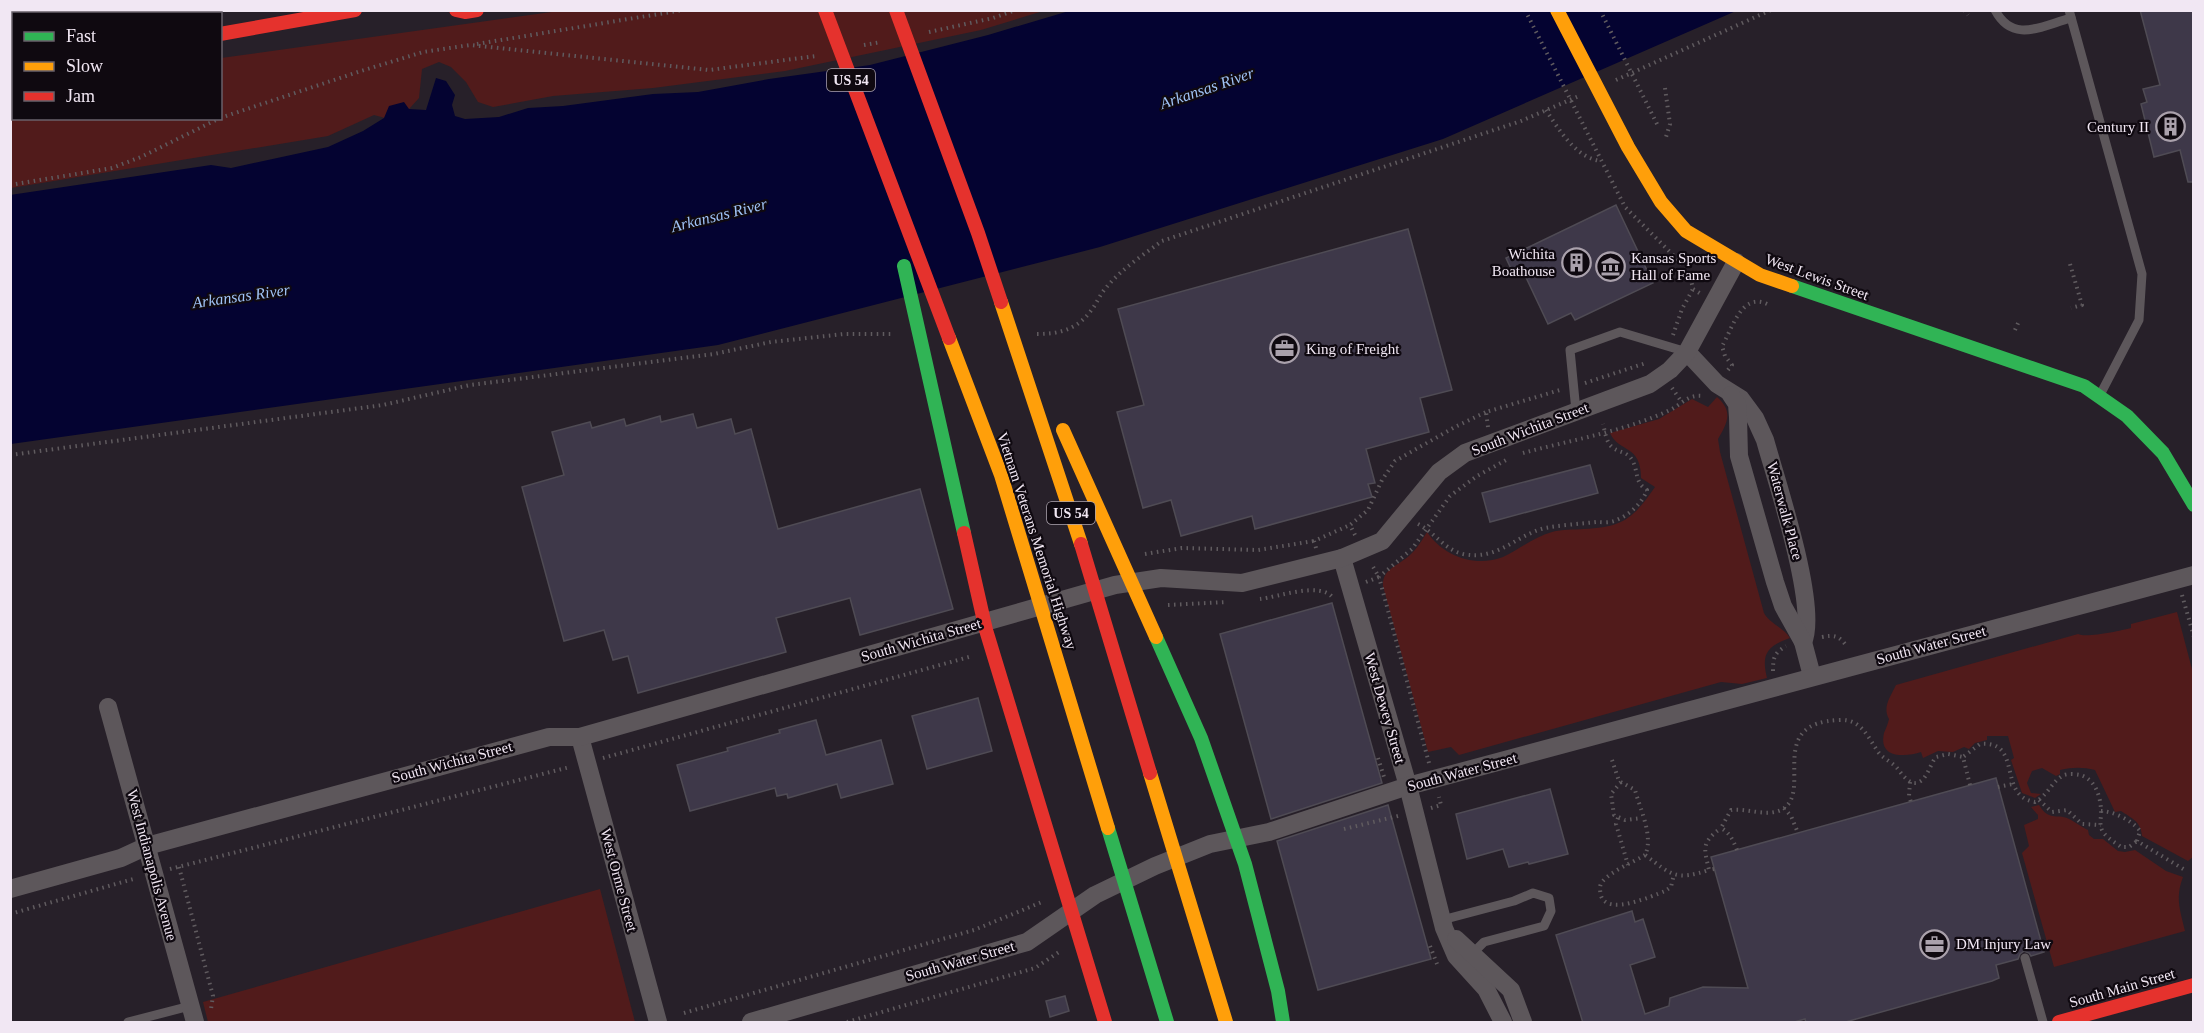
<svg xmlns="http://www.w3.org/2000/svg" width="2204" height="1033" viewBox="0 0 2204 1033" font-family="Georgia,serif">
<rect width="100%" height="100%" fill="#272029"/>
<g fill="#511b1b">
<polygon points="559,11 1043,11 981,30 785,71 653,88 553,96 493,107 478,102 466,82 451,67 439,62 422,69 419,98 409,109 385,118 374,115 328,136 11,188 10,90 13,89 14,118 220,118 221,58"/>
<path d="M1717,397C1734,412 1727,423 1718,439L1720,452L1764,613C1770,624 1783,627 1790,638C1767,646 1761,654 1767,678L1742,684L1721,682L1459,755L1451,747L1428,752L1383,586C1382,569 1398,566 1410,555C1417,549 1422,540 1427,532C1443,556 1475,568 1503,557C1520,549 1534,537 1552,532C1562,529 1574,530 1584,529C1623,527 1633,519 1655,487L1641,478C1641,444 1619,453 1610,433L1659,419L1692,399L1708,407Z"/>
<path d="M2177,612L2193,673L2194,856L2188,861L2142,836C2141,821 2131,818 2121,811L2115,812L2095,770C2083,767 2073,767 2060,770V774L2056,776L2042,768L2032,771L2027,783L2031,793L2041,794L2035,798L2022,793L2011,760L2014,758L2008,736H1987V740L1975,743L1969,749L1964,747L1953,752L1938,751L1923,758L1921,752C1906,757 1878,759 1884,733C1886,728 1888,724 1889,719C1882,707 1891,696 1896,685L2078,634C2086,638 2120,631 2131,628V624Z"/>
<path d="M2039,805C2050,823 2058,812 2071,820C2077,823 2081,827 2088,830L2089,835L2094,839H2103L2118,851L2125,852L2135,850L2166,871L2183,877C2175,898 2180,910 2185,931L2054,967L2022,853L2029,846L2024,825L2038,819V815L2031,807Z"/>
<polygon points="600,889 635,1022 208,1022 203,1002"/>
</g>
<polygon fill="#040331" points="1069,11 1736,11 1443,139 1100,247 718,345 11,444 10,195 211,165 231,168 328,147 363,131 384,118 389,106 404,102 409,109 426,110 436,78 446,81 455,95 452,105 455,116 465,119 499,117 528,108 563,106 653,94 698,92 769,79 870,65 988,35"/>
<g fill="#3e3849" stroke="#4f4b54" stroke-width="1.5">
<polygon points="2140,10 2193,10 2193,182 2188,182 2180,150 2154,157 2141,104 2147,102 2143,89 2160,85"/>
<polygon points="1616,205 1653,283 1575,320 1571,313 1548,324 1522,269 1513,273 1506,258"/>
<polygon points="1408,229 1452,390 1420,398 1429,432 1366,449 1375,483 1368,484 1372,497 1255,529 1252,516 1181,536 1171,500 1143,508 1117,412 1144,405 1118,309"/>
<polygon points="693,414 697,428 731,419 735,434 751,429 778,529 920,489 953,609 860,635 850,598 776,618 786,652 638,693 628,656 613,660 604,630 564,641 522,487 564,475 552,432 590,422 592,428 624,419 626,426 660,416 661,422"/>
<polygon points="1590,465 1598,493 1490,522 1482,493"/>
<polygon points="1332,603 1382,783 1271,819 1220,634"/>
<polygon points="978,698 992,751 927,769 912,716"/>
<polygon points="816,720 826,755 881,740 893,784 841,798 837,784 788,798 787,794 777,796 775,788 690,811 677,765 728,751 727,748 780,733 779,730"/>
<polygon points="1996,778 2044,952 2031,956 2029,953 2024,951 2020,954 2018,959 1996,965 1999,978 1992,981 1842,1023 1806,1023 1805,1019 1791,1023 1583,1023 1556,935 1632,911 1635,922 1643,919 1655,957 1630,965 1645,1014 1669,1006 1670,998 1703,987 1748,988 1711,857"/>
<polygon points="1550,789 1568,854 1529,864 1528,862 1509,867 1503,849 1467,859 1456,814"/>
<polygon points="1388,805 1431,959 1318,990 1277,841"/>
<polygon points="1065,996 1069,1011 1050,1017 1046,1001"/>
</g>
<g fill="none" stroke-linecap="round" stroke-linejoin="round">
<g stroke="#605b5f" stroke-width="4" stroke-dasharray="1.5 4.5" stroke-linecap="butt">
<polyline points="1525,10 1625,207 1689,271 1693,289 1701,294"/>
<polyline points="1600,10 1659,128"/>
<polyline points="1964,10 1968,15"/>
<polyline points="929,32 993,18 1016,10"/>
<polyline points="477,44 683,10"/>
<polyline points="864,45 881,42"/>
<polyline points="1616,80 1771,10"/>
<polyline points="1665,88 1670,124 1666,137"/>
<path d="M1546,110C1559,130 1576,158 1601,161"/>
<polyline points="220,118 361,71 423,52 470,45 709,70 816,56"/>
<polyline points="10,185 112,168 141,157 220,118"/>
<polyline points="2070,264 2082,305 2071,308"/>
<polyline points="2015,330 2019,321"/>
<path d="M1037,334C1058,334 1076,330 1090,312C1096,305 1099,296 1105,289C1120,270 1143,255 1162,241L1521,121L1579,96"/>
<polyline points="1673,335 1682,309 1693,289"/>
<path d="M1728,370L1732,365L1725,356L1722,346C1732,330 1741,292 1767,304"/>
<polyline points="1585,383 1646,363"/>
<polyline points="1672,388 1681,401"/>
<polyline points="1488,427 1486,412 1560,390"/>
<path d="M1523,453C1571,440 1626,431 1670,410C1682,404 1688,394 1703,396"/>
<polyline points="10,455 383,405 470,385 714,354 771,342 844,334 894,334"/>
<path d="M1418,524C1434,532 1445,550 1463,554C1498,561 1516,535 1545,528C1561,525 1579,524 1596,522C1601,522 1608,523 1614,521C1628,516 1642,504 1647,490C1634,482 1639,472 1632,460C1627,451 1619,453 1612,447C1606,442 1605,431 1603,424"/>
<polyline points="1355,535 1350,525 1368,510 1382,480 1395,461 1455,427 1486,412"/>
<polyline points="1316,548 1314,541 1350,525"/>
<polyline points="1145,554 1182,548 1258,550 1314,541"/>
<polyline points="1366,582 1379,577 1372,565"/>
<polyline points="2182,595 2194,637"/>
<path d="M1260,599C1278,597 1321,581 1333,598"/>
<polyline points="1168,605 1226,602"/>
<path d="M1822,637C1833,635 1838,635 1845,644"/>
<path d="M1773,671C1773,658 1774,653 1786,646"/>
<polyline points="603,758 969,657"/>
<polyline points="1378,758 1384,777"/>
<path d="M1612,760L1619,781L1635,790C1640,809 1654,837 1645,855C1672,875 1675,881 1709,870"/>
<polyline points="1429,763 1379,577 1412,549 1450,496 1477,476 1508,459"/>
<polyline points="1621,782 1611,794 1614,815 1625,820 1642,818"/>
<polyline points="1910,782 1909,796 1911,802"/>
<path d="M1970,785L1963,757L1980,744C2024,740 1996,796 2035,802C2048,795 2051,783 2062,776C2067,773 2075,774 2080,775C2095,779 2100,795 2101,809C2102,817 2098,824 2103,832C2107,838 2116,843 2121,847H2129L2137,841"/>
<polyline points="1998,787 2013,784"/>
<polyline points="2039,800 2052,812 2067,810 2082,824 2101,825"/>
<polyline points="1431,808 1441,805 1439,797"/>
<polyline points="1784,808 1791,816 1798,833"/>
<path d="M2101,811C2113,811 2133,821 2140,831L2137,841L2185,870"/>
<polyline points="1618,818 1616,824 1628,865"/>
<polyline points="1344,829 1398,816"/>
<path d="M1737,850C1733,840 1730,833 1721,828L1731,810C1748,808 1765,817 1781,810C1815,793 1763,722 1840,720C1862,719 1868,738 1879,753C1884,759 1892,762 1897,768C1903,775 1911,789 1922,780C1928,775 1931,763 1936,757L1948,754L1963,757"/>
<path d="M1645,855C1632,863 1611,871 1602,882C1599,886 1600,891 1601,896C1608,916 1652,896 1665,891L1671,887L1674,874"/>
<polyline points="179,867 213,996 211,1009"/>
<polyline points="170,869 570,767"/>
<path d="M1714,869L1709,870C1704,848 1701,843 1721,828"/>
<polyline points="10,914 137,878"/>
<polyline points="1430,946 1437,964"/>
<polyline points="684,1013 974,930 1042,902"/>
<polyline points="847,1022 1035,968 1059,952"/>
</g>
<g stroke="#5d575b" stroke-width="9">
<path d="M1995,10C2013,44 2041,26 2071,18"/>
<polyline points="2069,10 2142,274 2139,320 2100,395"/>
<polyline points="1576,411 1570,350 1620,332 1687,352"/>
<polyline points="1442,920 1514,901 1533,893 1549,898 1551,911 1544,926 1484,942 1471,955"/>
<polyline points="2025,958 2043,1022"/>
<polyline points="128,1022 190,1006"/>
</g>
<g stroke="#5d575b" stroke-width="18">
<path d="M1687,352L1717,384L1741,399L1755,418L1765,440C1776,480 1819,608 1803,642"/>
<polyline points="1731,395 1737,404 1738,417 1739,456 1775,582 1783,606 1803,642 1812,676"/>
<polyline points="1342,558 1408,786 1444,928 1456,956 1486,989 1503,1022"/>
<polyline points="108,707 195,1022"/>
<polyline points="580,737 658,1022"/>
<polyline points="10,889 121,858 147,846 549,737 580,737 1115,585 1161,578 1242,583 1342,558 1382,541 1439,472 1465,453 1650,384 1670,370 1687,352 1736,262"/>
<polyline points="1456,939 1511,990 1523,1022"/>
<polyline points="751,1022 1027,942 1095,895 1155,866 1210,844 1269,832 1408,786 2194,575"/>
</g>
<g stroke="#30b455" stroke-width="14">
<polyline points="904,266 964,533"/>
<polyline points="1792,286 2084,386 2127,416 2163,453 2194,505"/>
<polyline points="1156,637 1201,738 1245,864 1278,991 1283,1022"/>
<polyline points="1108,828 1167,1022"/>
</g>
<g stroke="#ff9f0a" stroke-width="14">
<polyline points="1557,10 1628,147 1661,202 1686,231 1760,275 1792,286"/>
<polyline points="10,71 14,71"/>
<polyline points="1001,302 1081,544"/>
<polyline points="949,338 1001,475 1108,828"/>
<polyline points="1063,430 1156,637"/>
<polyline points="1150,773 1226,1022"/>
</g>
<g stroke="#e5322d" stroke-width="14">
<polyline points="456,10 465,12 477,10"/>
<polyline points="825,10 949,338"/>
<polyline points="896,10 978,233 1001,302"/>
<polyline points="220,34 355,10"/>
<polyline points="964,533 986,630 1105,1022"/>
<polyline points="1081,544 1150,773"/>
<polyline points="2059,1022 2194,985"/>
</g>
</g>
<defs>
<symbol id="building-ring" viewBox="-11 -11 22 22"><circle r="9.5" fill="#0f0910" stroke="#aaa1ac" stroke-width="1.5"/><path d="M-4-6H4V6H1V3H-1V6H-4ZM-2.5-4.3h1.7v1.8h-1.7ZM.8-4.3h1.7v1.8H.8ZM-2.5-1h1.7V.8h-1.7ZM.8-1h1.7V.8H.8Z" fill="#aaa1ac"/></symbol>
<symbol id="museum-ring" viewBox="-11 -11 22 22"><circle r="9.5" fill="#0f0910" stroke="#aaa1ac" stroke-width="1.5"/><path d="M0-6L6-3V-2H-6V-3ZM-5-1h2V3h-2ZM-1-1h2V3h-2ZM3-1h2V3H3ZM-6 4H6V6H-6Z" fill="#aaa1ac"/></symbol>
<symbol id="office-ring" viewBox="-11 -11 22 22"><circle r="9.5" fill="#0f0910" stroke="#aaa1ac" stroke-width="1.5"/><path d="M-6-3h4V-5.5h4V-3h4V5H-6ZM-1-4.5V-3h2v-1.5ZM-6 0V1H6V0Z" fill="#aaa1ac"/></symbol>
</defs>
<g fill-rule="evenodd">
<use href="#building-ring" x="2154" y="110" width="33" height="33"/>
<use href="#building-ring" x="1560" y="246" width="33" height="33"/>
<use href="#museum-ring" x="1594" y="250" width="33" height="33"/>
<use href="#office-ring" x="1268" y="332" width="33" height="33"/>
<use href="#office-ring" x="1918" y="928" width="33" height="33"/>
</g>
<g text-anchor="middle" dominant-baseline="central" stroke-width="4.5" stroke-linejoin="round" paint-order="stroke">
<g fill="#0f0910" stroke="#ada4af" stroke-width="1.5">
<rect x="827" y="69" width="48" height="22" rx="4.5"/>
<rect x="1047" y="502" width="48" height="22" rx="4.5"/>
</g>
<g font-size="14" font-weight="bold" fill="#f1e7f3">
<text x="851" y="80">US 54</text>
<text x="1071" y="513">US 54</text>
</g>
<g font-size="15" fill="#f1e7f3" stroke="#0f0910" text-anchor="start">
<text x="2149" y="127" text-anchor="end">Century II</text>
<text x="1555" y="254" text-anchor="end">Wichita<tspan x="1555" dy="17">Boathouse</tspan></text>
<text x="1631" y="258">Kansas Sports<tspan x="1631" dy="17">Hall of Fame</tspan></text>
<text x="1306" y="349">King of Freight</text>
<text x="1956" y="944">DM Injury Law</text>
</g>
<g font-size="15" fill="#f1e7f3" stroke="#0f0910">
<text transform="translate(1817 277) rotate(20)">West Lewis Street</text>
<text transform="translate(1530 429) rotate(-21)">South Wichita Street</text>
<text transform="translate(1785 511) rotate(75)">Waterwalk Place</text>
<text transform="translate(1037 541) rotate(72)">Vietnam Veterans Memorial Highway</text>
<text transform="translate(921 640) rotate(-16)">South Wichita Street</text>
<text transform="translate(1931 645) rotate(-15)">South Water Street</text>
<text transform="translate(1385 708) rotate(74)">West Dewey Street</text>
<text transform="translate(452 762) rotate(-15)">South Wichita Street</text>
<text transform="translate(1462 772) rotate(-15)">South Water Street</text>
<text transform="translate(152 865) rotate(75)">West Indianapolis Avenue</text>
<text transform="translate(619 880) rotate(75)">West Orme Street</text>
<text transform="translate(960 961) rotate(-16)">South Water Street</text>
<text transform="translate(2122 988) rotate(-16)">South Main Street</text>
</g>
<g font-size="16" font-style="italic" fill="#a0c3f6" stroke="#0f0910">
<text transform="translate(1207 88) rotate(-19)">Arkansas River</text>
<text transform="translate(719 215) rotate(-14)">Arkansas River</text>
<text transform="translate(241 296) rotate(-8)">Arkansas River</text>
</g>
</g>
<rect width="2204" height="1033" fill="none" stroke="#f1e7f3" stroke-width="24"/>
<rect x="12" y="12" width="210" height="108" fill="#0f0910" stroke="#69626b" stroke-width="1.5"/>
<rect x="24" y="32" width="30" height="9" fill="#30b455" stroke="#69626b" stroke-width="1.5"/>
<text x="66" y="42" font-size="18" fill="#f1e7f3">Fast</text>
<rect x="24" y="62" width="30" height="9" fill="#ff9f0a" stroke="#69626b" stroke-width="1.5"/>
<text x="66" y="72" font-size="18" fill="#f1e7f3">Slow</text>
<rect x="24" y="92" width="30" height="9" fill="#e5322d" stroke="#69626b" stroke-width="1.5"/>
<text x="66" y="102" font-size="18" fill="#f1e7f3">Jam</text>
</svg>
